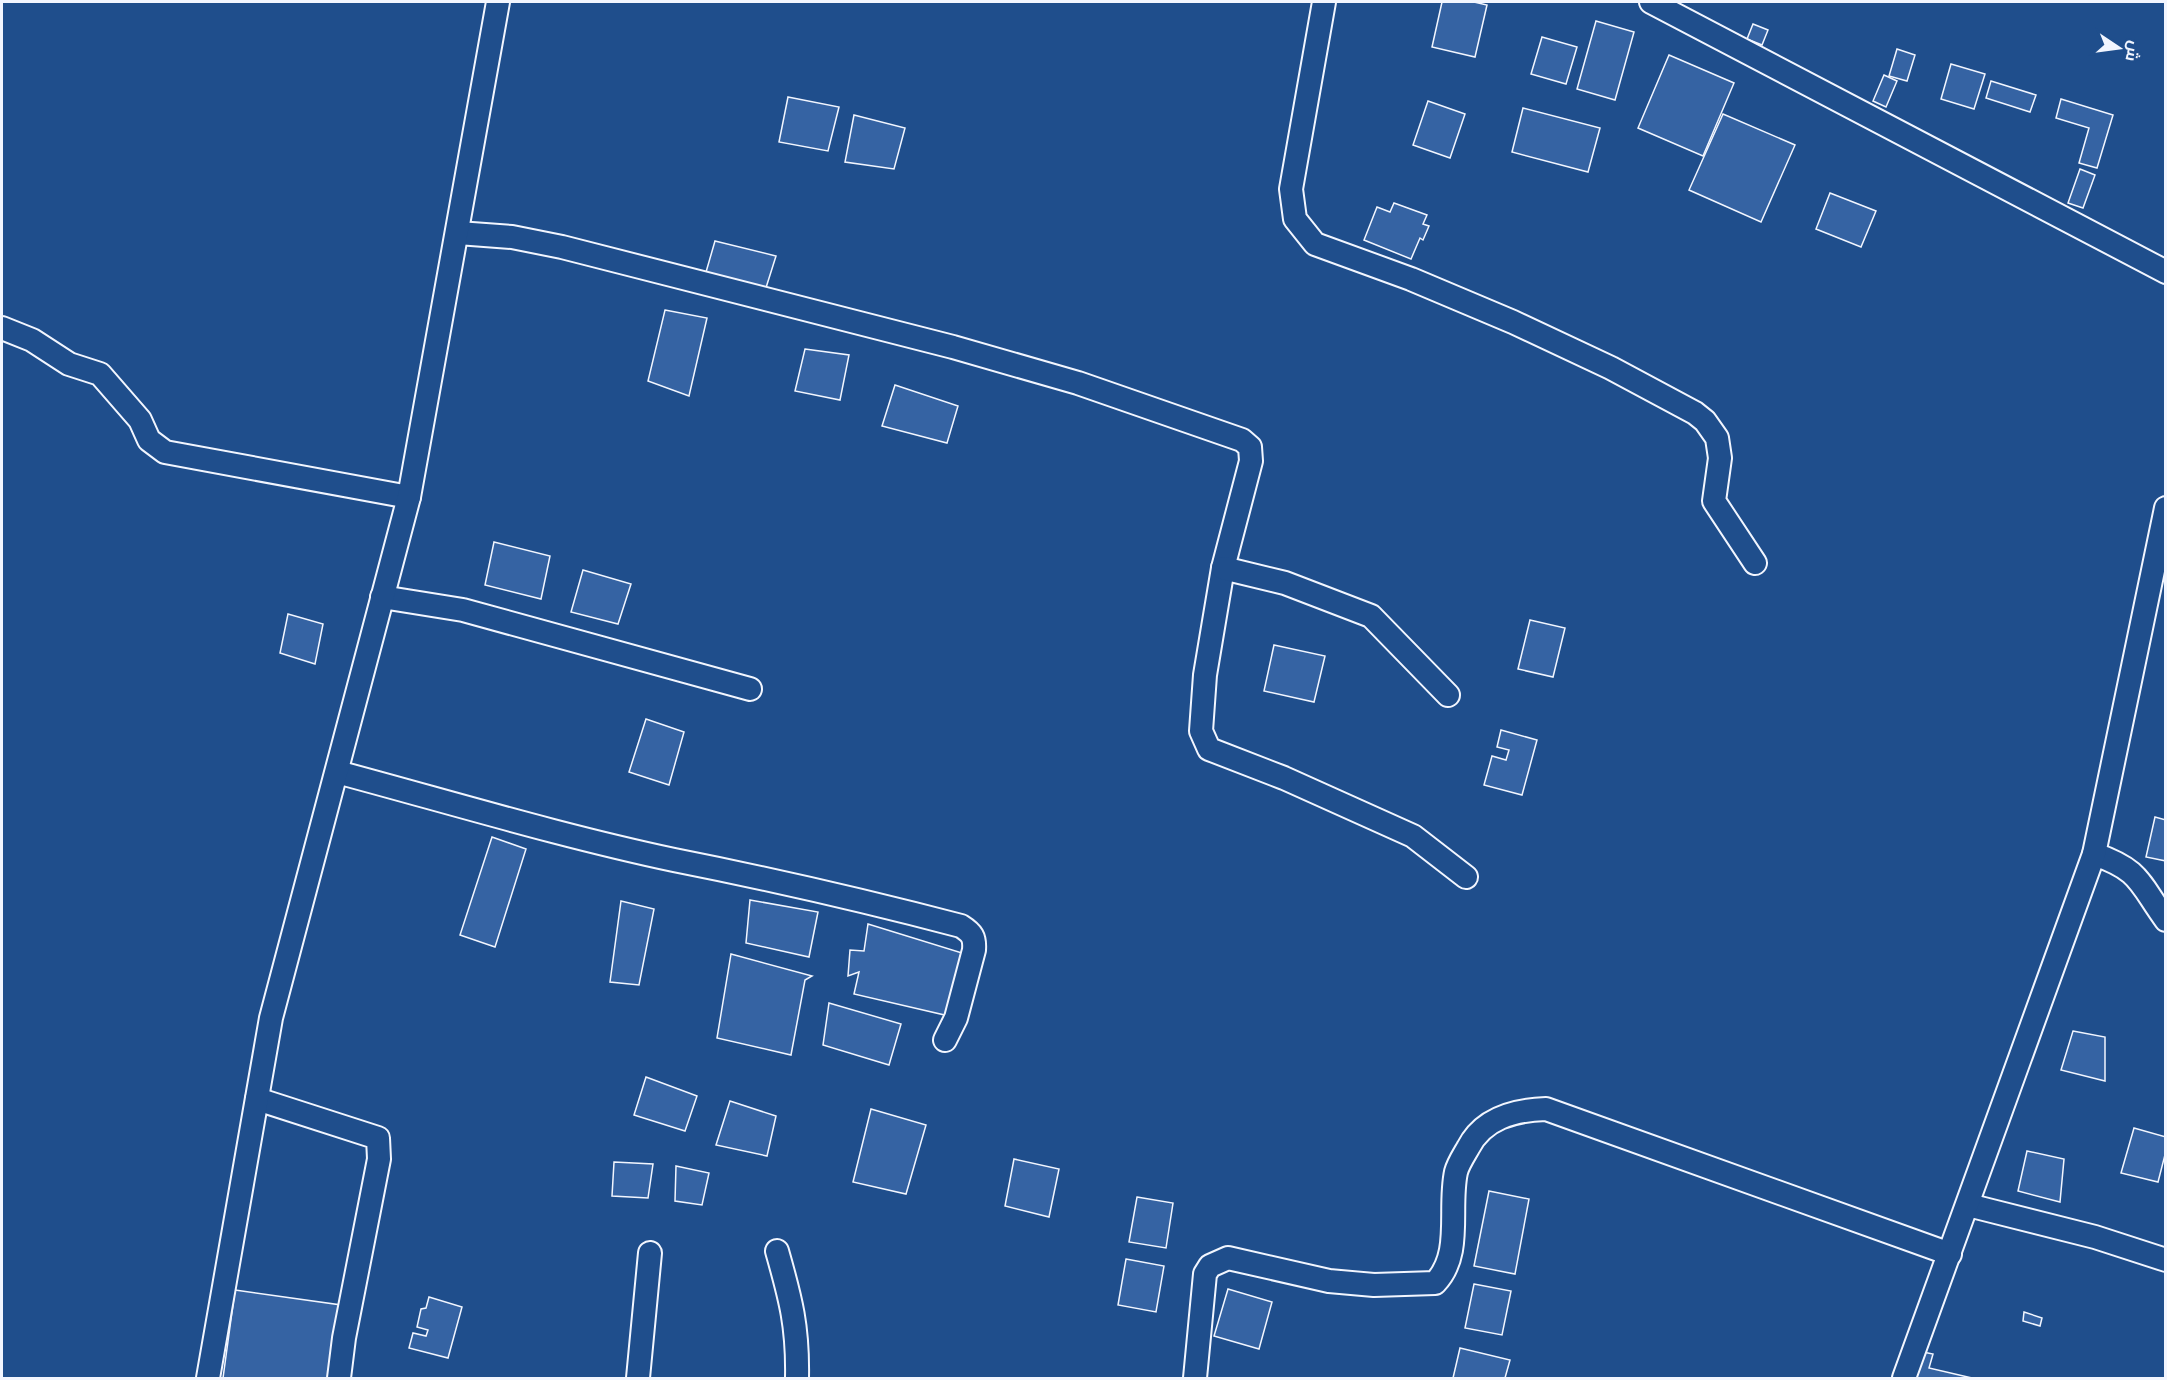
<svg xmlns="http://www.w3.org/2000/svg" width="2167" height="1380" viewBox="0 0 2167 1380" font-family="'IBM Plex Sans',Cairo,sans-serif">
<rect width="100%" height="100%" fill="#1f4e8c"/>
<g fill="#3563a3" stroke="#f2f6ff" stroke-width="1.5">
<polygon points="1442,2 1474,2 1487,5 1475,57 1432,47"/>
<polygon points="1596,21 1634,32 1615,100 1577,89"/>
<polygon points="1753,24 1768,30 1762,45 1747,39"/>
<polygon points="1542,37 1577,47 1566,84 1531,74"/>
<polygon points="1897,49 1915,55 1907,81 1889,76"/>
<polygon points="1669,55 1734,83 1703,156 1638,128"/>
<polygon points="1951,64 1985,74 1974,109 1941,99"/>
<polygon points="1884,75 1897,81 1886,107 1873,101"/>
<polygon points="1991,81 2036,95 2030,112 1986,98"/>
<polygon points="788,97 839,107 828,151 779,142"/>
<polygon points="2061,99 2113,115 2097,168 2079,163 2089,128 2056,118"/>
<polygon points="1428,101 1465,114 1450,158 1413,145"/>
<polygon points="1523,108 1600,128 1588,172 1512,152"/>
<polygon points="1723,114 1795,145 1761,222 1689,190"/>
<polygon points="854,115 905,128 894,169 845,162"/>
<polygon points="2080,169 2095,175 2083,208 2068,203"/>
<polygon points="1830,193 1876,211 1861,247 1816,229"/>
<polygon points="1394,203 1427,215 1423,224 1429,226 1423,240 1420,238 1411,259 1364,240 1377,207 1390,212"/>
<polygon points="715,241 776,256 764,294 704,279"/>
<polygon points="665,310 707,318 689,396 648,381"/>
<polygon points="805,349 849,355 840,400 795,391"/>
<polygon points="895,385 958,406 947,443 882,426"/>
<polygon points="494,542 550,556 541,599 485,585"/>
<polygon points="583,570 631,584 618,624 571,612"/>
<polygon points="288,614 323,624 315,664 280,653"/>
<polygon points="1530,620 1565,628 1553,677 1518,669"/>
<polygon points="1274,645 1325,656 1314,702 1264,691"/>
<polygon points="646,719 684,732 669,785 629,772"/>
<polygon points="1501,730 1537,740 1522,795 1484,785 1492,756 1506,760 1509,750 1497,747"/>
<polygon points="2155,817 2166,820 2166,861 2146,857"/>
<polygon points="492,837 526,849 495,947 460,935"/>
<polygon points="750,900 818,912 809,957 746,943"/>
<polygon points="621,901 654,909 639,985 610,982"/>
<polygon points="868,924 962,953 949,1016 854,994 859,972 848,976 850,950 864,951"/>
<polygon points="731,954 812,976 805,980 791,1055 717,1038"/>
<polygon points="829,1003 901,1024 889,1065 823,1045"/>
<polygon points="2073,1031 2105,1037 2105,1081 2061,1070"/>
<polygon points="646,1077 697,1096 685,1131 634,1115"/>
<polygon points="730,1101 776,1116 767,1156 716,1145"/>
<polygon points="871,1109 926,1125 906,1194 853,1182"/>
<polygon points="2134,1128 2166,1137 2166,1151 2158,1182 2121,1173"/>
<polygon points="2027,1151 2064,1159 2060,1202 2018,1191"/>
<polygon points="1014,1159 1059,1169 1049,1217 1005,1206"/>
<polygon points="614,1162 653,1164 648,1198 612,1196"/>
<polygon points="676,1166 709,1173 702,1205 675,1201"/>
<polygon points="1489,1191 1529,1199 1515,1274 1474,1266"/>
<polygon points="1137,1197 1173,1203 1166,1248 1129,1242"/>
<polygon points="1126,1259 1164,1266 1156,1312 1118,1305"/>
<polygon points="1474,1284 1511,1291 1502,1335 1465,1328"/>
<polygon points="1228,1289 1272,1302 1259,1349 1214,1336"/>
<polygon points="235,1290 341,1305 331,1378 223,1378"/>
<polygon points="429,1297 462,1307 448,1358 409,1348 413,1333 426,1336 428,1330 417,1327 421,1309 426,1308"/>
<polygon points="2024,1312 2042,1318 2040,1326 2023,1321"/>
<polygon points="1460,1348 1510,1360 1505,1378 1453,1378"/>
<polygon points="1923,1352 1933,1354 1929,1368 1972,1378 1914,1378"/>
</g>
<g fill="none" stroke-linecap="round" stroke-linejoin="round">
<defs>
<g id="minor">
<polyline points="1324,2 1291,189 1295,219 1315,244 1411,279 1513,322 1611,368 1695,413 1705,421 1717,438 1720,458 1714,501 1755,563"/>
<polyline points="1651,2 2166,272"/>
<polyline points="458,233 512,237 562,247 953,347 1078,383 1242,440 1250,447 1251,461 1223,568 1205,675 1201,731 1209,749 1284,778 1413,836 1466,877"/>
<polyline points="2,328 32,340 69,364 100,374 140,420 149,440 165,452 409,497"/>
<polyline points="1223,568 1285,583 1371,616 1448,695"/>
<polyline points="382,597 463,610 750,689"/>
<path d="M337,772C449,802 561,836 674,860C770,879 866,901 961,926C972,933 975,937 974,950L956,1018L945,1040"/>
<path d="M2094,854C2141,870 2139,883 2166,920"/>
<polyline points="257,1099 378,1138 379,1159 344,1338 339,1378"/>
<polyline points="1968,1205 2095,1237 2166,1260"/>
<path d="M777,1251C791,1300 798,1327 797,1378"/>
<polyline points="208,1378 271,1018 409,497 498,2"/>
<polyline points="638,1378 650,1253"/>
<path d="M1195,1378L1205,1274L1210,1266L1228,1258L1329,1281L1374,1285L1435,1283C1463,1254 1448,1209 1456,1172C1458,1164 1464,1155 1468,1148C1483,1118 1514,1110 1546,1109L1950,1254"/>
<polyline points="1904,1378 2094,854 2166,508"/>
</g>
</defs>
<use href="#minor" stroke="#f2f6ff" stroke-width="26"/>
<use href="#minor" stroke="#1f4e8c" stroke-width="22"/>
</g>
<rect width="2167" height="1380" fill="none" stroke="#f2f6ff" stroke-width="6"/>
<g transform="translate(2119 48) rotate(103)" stroke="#1f4e8c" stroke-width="4.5" paint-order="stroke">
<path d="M0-4.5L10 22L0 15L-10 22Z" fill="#f2f6ff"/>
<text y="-9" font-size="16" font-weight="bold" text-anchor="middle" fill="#f2f6ff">ش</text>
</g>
</svg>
